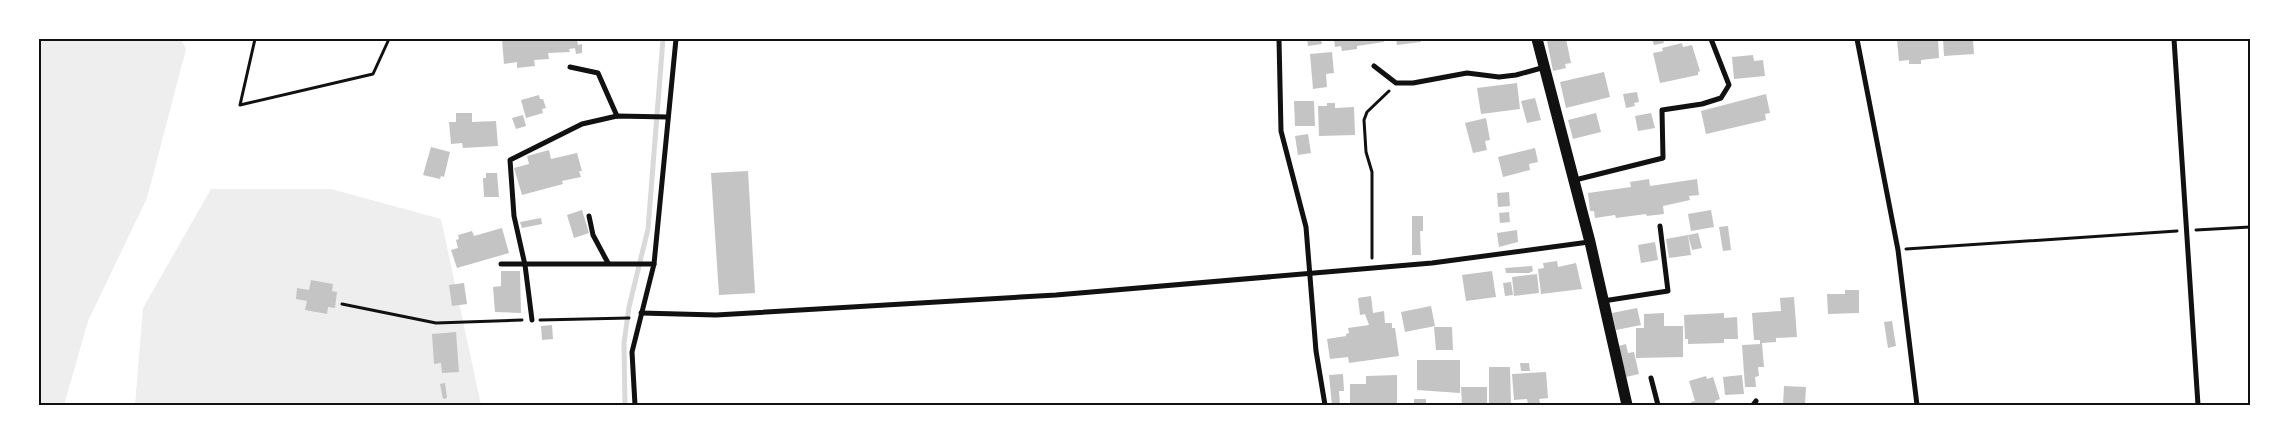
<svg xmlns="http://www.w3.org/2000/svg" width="2289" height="444" viewBox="0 0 2289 444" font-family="'DejaVu Sans',sans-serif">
<rect width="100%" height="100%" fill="#fff"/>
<g fill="#eee">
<polygon points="39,39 181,39 186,49 147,198 88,321 64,405 39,404"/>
<polygon points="211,189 331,189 441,219 481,405 135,405 143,308"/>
</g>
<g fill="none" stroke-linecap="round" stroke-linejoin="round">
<polyline stroke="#d9d9d9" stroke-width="5" points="625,405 624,343 629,307 648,229 663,39"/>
</g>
<g fill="#c4c4c4">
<polygon points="502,39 577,39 578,45 582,44 582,53 576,54 575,48 569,49 570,52 548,53 549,59 534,60 535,66 517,68 517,62 504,64"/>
<polygon points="1307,39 1321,39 1322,44 1308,46"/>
<polygon points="1334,39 1384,39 1384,42 1357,46 1357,49 1342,51 1341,46 1335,47"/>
<polygon points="1396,39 1421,39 1421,42 1397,45"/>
<polygon points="1566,39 1571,63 1565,64 1566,68 1553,71 1547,41"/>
<polygon points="1652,39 1663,39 1664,43 1654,45"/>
<polygon points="1897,39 1938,39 1939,58 1921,60 1921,64 1909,64 1909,60 1899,61"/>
<polygon points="1943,39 1973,39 1974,54 1944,56"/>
<polygon points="1682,43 1683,47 1692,45 1700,71 1698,72 1698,75 1660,83 1653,53 1663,51 1662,48"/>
<polygon points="1332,52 1334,73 1326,74 1327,87 1313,89 1310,54"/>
<polygon points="1753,55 1754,61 1763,60 1765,76 1734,79 1732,57"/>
<polygon points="1604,72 1610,97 1566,108 1560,82"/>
<polygon points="1517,83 1520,109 1481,114 1477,88"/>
<polygon points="1637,92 1639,102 1634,103 1635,106 1626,108 1623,94"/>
<polygon points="1766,94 1770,113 1765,114 1766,120 1706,134 1701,111"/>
<polygon points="539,95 540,99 543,99 546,108 542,109 543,113 526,118 521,100"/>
<polygon points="1535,98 1541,120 1527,123 1521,101"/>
<polygon points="1294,101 1314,101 1315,126 1295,126"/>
<polygon points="1327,103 1335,103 1335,108 1354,107 1355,135 1319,136 1318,106 1327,106"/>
<polygon points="456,113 472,113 472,122 496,121 498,146 463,148 462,143 451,144 449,122 456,122"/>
<polygon points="1596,113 1601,132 1573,139 1568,120"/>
<polygon points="1651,113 1655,128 1638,131 1635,116"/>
<polygon points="523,115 526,126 516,129 512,118"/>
<polygon points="1486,118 1490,140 1485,141 1487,150 1473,153 1465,123"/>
<polygon points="1308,134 1311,153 1298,155 1295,136"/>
<polygon points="431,147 450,152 444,177 441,176 440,179 423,175"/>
<polygon points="1535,148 1538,162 1529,164 1530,170 1503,177 1498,157"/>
<polygon points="549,150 551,159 577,153 582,171 579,171 581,177 562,181 563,184 522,195 514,168 529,164 527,156"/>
<polygon points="748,171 755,293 719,295 711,173"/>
<polygon points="486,173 497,173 499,197 484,197 483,178 486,178"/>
<polygon points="1649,179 1650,186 1697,179 1699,195 1689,196 1690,200 1663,206 1664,214 1647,216 1646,214 1616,218 1615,215 1595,218 1594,211 1590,211 1588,193 1631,187 1630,182"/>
<polygon points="1509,192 1510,206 1498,207 1497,193"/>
<polygon points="582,210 589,233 574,238 567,215"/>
<polygon points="1711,210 1714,227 1691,231 1688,214"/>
<polygon points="1509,212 1510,222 1500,223 1499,213"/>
<polygon points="1412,216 1423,216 1423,231 1420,231 1421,255 1412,255"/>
<polygon points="541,218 542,224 522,228 520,222"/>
<polygon points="1728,226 1731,250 1723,251 1719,227"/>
<polygon points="502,228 509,253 457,268 451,250 458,248 456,240 459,239 458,235 472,231 474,236"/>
<polygon points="1517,230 1518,242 1499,247 1497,233"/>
<polygon points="1698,233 1702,248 1692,250 1688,235"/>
<polygon points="1688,235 1691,255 1669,258 1666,239"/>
<polygon points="1655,242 1658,260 1641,263 1638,245"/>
<polygon points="1557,261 1558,267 1576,263 1582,289 1541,294 1538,269 1544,268 1543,263"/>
<polygon points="1532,266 1533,271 1529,273 1506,273 1505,268"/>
<polygon points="501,271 520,271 521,313 495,312 493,287 501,286"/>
<polygon points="1492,271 1496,297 1466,301 1462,275"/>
<polygon points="1537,274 1539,293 1514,296 1512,277"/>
<polygon points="311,280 333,284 332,291 337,292 335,308 328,307 327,314 305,310 307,301 296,299 297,288 309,290"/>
<polygon points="1511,282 1513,295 1505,296 1503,283"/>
<polygon points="464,283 467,304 452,306 449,285"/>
<polygon points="1845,290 1859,290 1859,313 1828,314 1827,294 1845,294"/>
<polygon points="1371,296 1373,313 1384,311 1385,323 1392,323 1392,328 1395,328 1399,356 1349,363 1348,357 1330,359 1327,339 1346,336 1346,334 1349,333 1348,328 1369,325 1365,314 1360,315 1358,298"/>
<polygon points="1794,297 1797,337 1776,338 1776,342 1762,343 1764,367 1758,367 1759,376 1755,377 1756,387 1745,387 1742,345 1760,344 1760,340 1754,340 1752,313 1781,311 1780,298"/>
<polygon points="1431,306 1435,326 1405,332 1401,312"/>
<polygon points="1637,308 1641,325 1616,330 1612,313"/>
<polygon points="1664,313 1664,326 1683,326 1683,357 1636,358 1636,328 1644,328 1644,314"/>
<polygon points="1724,313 1724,318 1737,317 1738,339 1724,339 1724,343 1688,344 1688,339 1685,339 1684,315"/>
<polygon points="1892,321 1896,346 1888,348 1884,322"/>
<polygon points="552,325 553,339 542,340 541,326"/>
<polygon points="1434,327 1452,327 1453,350 1436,350"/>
<polygon points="456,332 459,372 442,373 441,363 434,364 432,334"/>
<polygon points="1626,344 1628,353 1634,352 1639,374 1626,377 1619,346"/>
<polygon points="1417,360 1460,360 1460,393 1417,390"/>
<polygon points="1520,363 1529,363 1530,371 1521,371"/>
<polygon points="1489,367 1510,367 1511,405 1489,405"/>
<polygon points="1546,372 1548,398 1539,399 1540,403 1528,404 1527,399 1514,400 1512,374"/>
<polygon points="1343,374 1344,391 1339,391 1340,405 1332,405 1329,375"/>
<polygon points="1397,375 1397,405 1350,405 1350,384 1366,384 1366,376"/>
<polygon points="1742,375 1744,394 1725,395 1723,377"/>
<polygon points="1706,376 1707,379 1713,377 1720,399 1715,401 1716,405 1692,405 1691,402 1695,401 1689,381"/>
<polygon points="445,383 447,398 443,399 440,384"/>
<polygon points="1784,386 1806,387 1805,405 1783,405"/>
<polygon points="1461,387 1487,387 1487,405 1462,405"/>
<rect x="1414" y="399" width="12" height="6"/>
</g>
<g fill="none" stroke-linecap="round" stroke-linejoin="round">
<g stroke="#111" stroke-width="3">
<polyline points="255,39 240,105 373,74 389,39"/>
<polyline points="2196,230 2250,227"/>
<polyline points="1906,249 2177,231"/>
<polyline points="1372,258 1372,172 1366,152 1364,120 1367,112 1389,91"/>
<polyline points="342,304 436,323 522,320"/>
<polyline points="540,320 629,318"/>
</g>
<g stroke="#111" stroke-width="5">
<polyline points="1279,39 1281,131 1306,227 1316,351 1325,405"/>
<polyline points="1857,39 1898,250 1917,405"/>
<polyline points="2174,39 2198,405"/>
<polyline points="1374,66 1396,83 1413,83 1467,73 1499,77 1516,75 1545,67"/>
<polyline points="570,67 598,73 617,116"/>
<polyline points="1575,180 1663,158 1662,110 1702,104 1721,98 1729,85 1711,39"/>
<polyline points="589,216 593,235 608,263"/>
<polyline points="501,264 654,264"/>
<polyline points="1603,301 1668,291 1660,226"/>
<polyline points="641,313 716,315 1056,295 1432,263 1589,242"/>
<polyline points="532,320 525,265 514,216 510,160 582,124 617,116 668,117"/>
<polyline points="1651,378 1658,405"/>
<polyline points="635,405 632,352 654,264 676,39"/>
<polyline points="1753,405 1756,401"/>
</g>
<polyline stroke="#111" stroke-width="11" points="1537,39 1590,242 1627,405"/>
</g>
<rect width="2289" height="444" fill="none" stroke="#ffffff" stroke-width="80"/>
<rect x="40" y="40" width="2209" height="364" fill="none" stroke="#111" stroke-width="2"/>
</svg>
